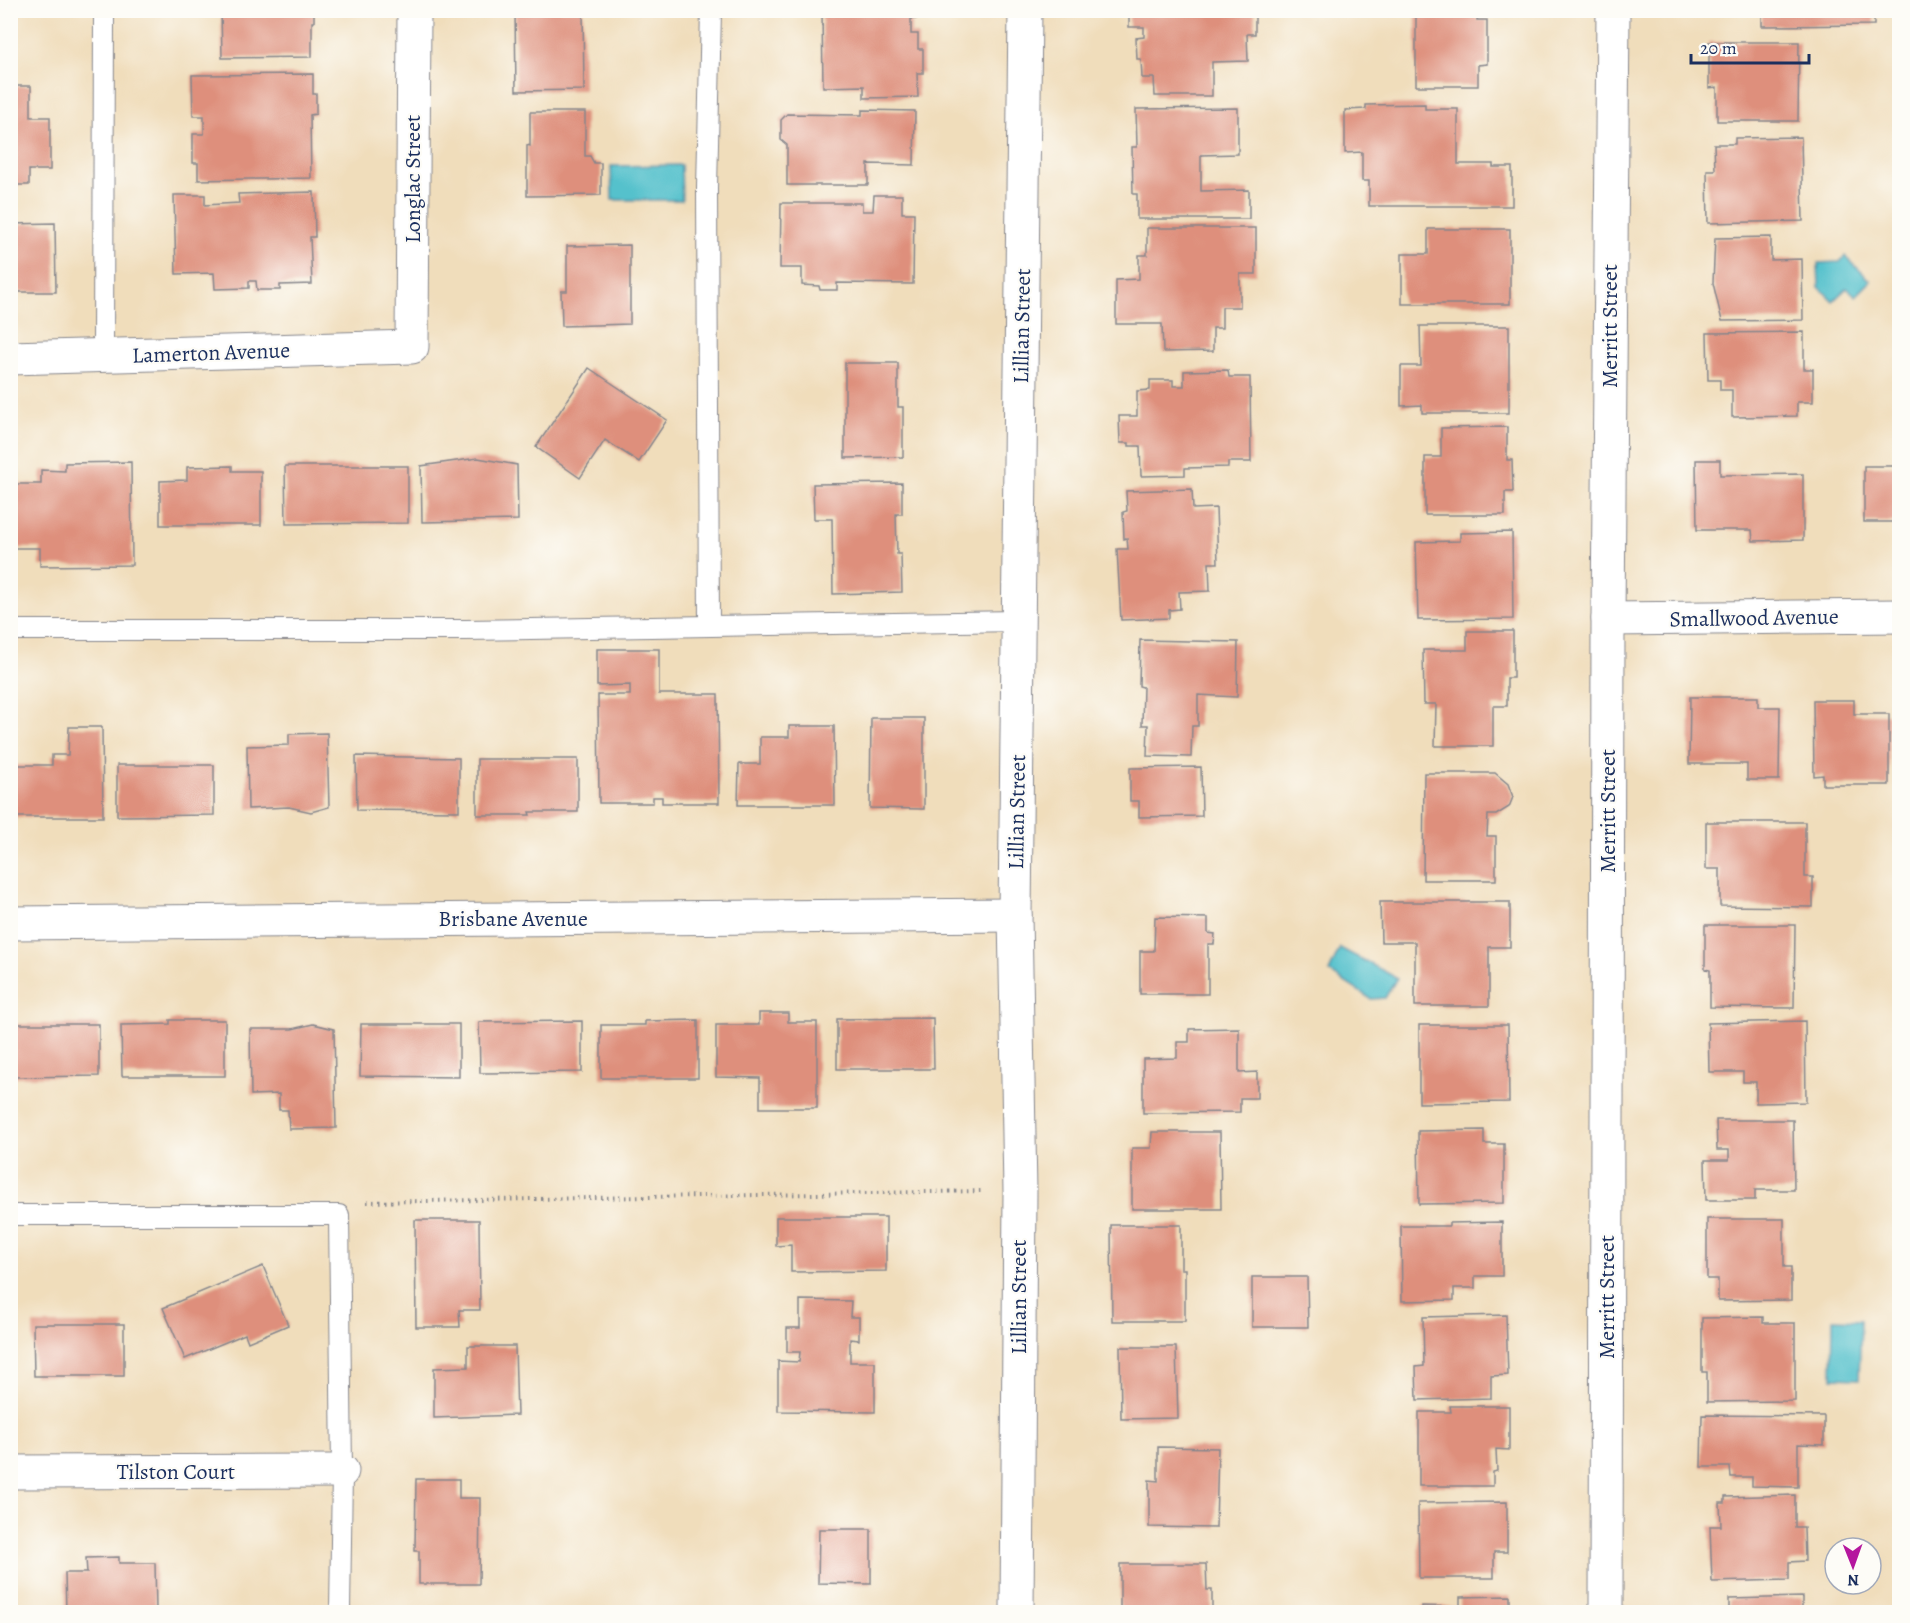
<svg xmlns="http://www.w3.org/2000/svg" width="1910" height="1623" viewBox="0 0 1910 1623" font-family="Alegreya,serif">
<rect width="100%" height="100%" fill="#fdfcf7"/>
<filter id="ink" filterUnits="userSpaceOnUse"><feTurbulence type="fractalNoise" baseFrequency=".0167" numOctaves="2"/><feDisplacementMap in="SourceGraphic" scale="12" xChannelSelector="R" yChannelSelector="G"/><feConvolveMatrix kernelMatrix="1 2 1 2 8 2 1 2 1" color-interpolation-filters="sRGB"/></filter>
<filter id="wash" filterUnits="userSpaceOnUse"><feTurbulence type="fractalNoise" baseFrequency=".008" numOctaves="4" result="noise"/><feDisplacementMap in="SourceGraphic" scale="24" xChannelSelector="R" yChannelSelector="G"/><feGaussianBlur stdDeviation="1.35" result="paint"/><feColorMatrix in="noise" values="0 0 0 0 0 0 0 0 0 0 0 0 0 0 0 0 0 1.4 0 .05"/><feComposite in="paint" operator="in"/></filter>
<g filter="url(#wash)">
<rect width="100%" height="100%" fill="#f0ddbb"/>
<g fill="#54c1cc" stroke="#387895" stroke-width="1.5">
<polygon points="681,165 682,200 612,200 611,166"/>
<polygon points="1845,256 1871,281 1856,296 1847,288 1833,301 1819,287 1818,263 1840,262"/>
<polygon points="1340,948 1397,978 1385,998 1371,999 1329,972"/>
<polygon points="1833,1319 1861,1320 1859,1379 1832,1378"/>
</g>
<g id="blocks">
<g fill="#de8f7c">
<polygon points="221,10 314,10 314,22 312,22 312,57 222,58"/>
<polygon points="515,10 583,10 584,90 516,91"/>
<polygon points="916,10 916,19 911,19 911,34 918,34 918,49 923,49 923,73 917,73 918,97 864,98 864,86 823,87 822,11"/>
<polygon points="1129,10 1255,10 1255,34 1247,34 1248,61 1212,62 1212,96 1155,96 1154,78 1142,78 1141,59 1137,59 1136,38 1144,37 1144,27 1129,27"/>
<polygon points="1416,10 1477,10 1477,20 1487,20 1487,64 1478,65 1478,86 1416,86"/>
<polygon points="1762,10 1874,10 1874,25 1762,26"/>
<polygon points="1709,42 1799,42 1798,121 1717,121 1717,87 1709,88"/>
<polygon points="313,74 313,94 316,94 316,114 310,115 311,178 198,180 198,163 193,163 193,134 204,134 204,116 193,116 192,75"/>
<polygon points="10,86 31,86 31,117 50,117 50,170 29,170 29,185 10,185"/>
<polygon points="1425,104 1425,109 1458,109 1458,164 1493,164 1493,167 1512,167 1512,206 1369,206 1369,181 1362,181 1362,152 1345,153 1345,110 1366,109 1366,105"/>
<polygon points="1238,108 1238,154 1201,155 1201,191 1249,190 1249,219 1137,219 1137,194 1133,194 1132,147 1137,147 1136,109"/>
<polygon points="862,110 915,111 914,165 868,164 868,185 787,185 787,145 781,140 781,120 787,114 862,115"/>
<polygon points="530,112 585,112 585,156 590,156 594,163 601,163 601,195 527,196 527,145 530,146"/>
<polygon points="1801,137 1803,221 1708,223 1707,170 1715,170 1714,144 1735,144 1735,138"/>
<polygon points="314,192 315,237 310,237 312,284 280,285 280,290 257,290 256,281 249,281 249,288 215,289 214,273 176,274 174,195 205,195 205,205 239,203 238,194"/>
<polygon points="874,195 902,195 902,213 914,213 913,284 837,283 837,290 820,290 819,286 802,285 802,268 780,268 781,203 862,203 862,211 873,211"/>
<polygon points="55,223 56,292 10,292 10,224"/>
<polygon points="1147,228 1256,228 1256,274 1240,274 1240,307 1222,307 1222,328 1213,328 1213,351 1163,352 1162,324 1116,324 1116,280 1139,279 1139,255 1147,255"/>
<polygon points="1428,229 1510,229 1510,304 1402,304 1402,254 1428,254"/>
<polygon points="1771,237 1771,260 1802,259 1803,320 1722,321 1713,283 1715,238"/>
<polygon points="630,245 630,324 562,326 561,291 567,291 567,246"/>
<polygon points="1420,326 1509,326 1509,413 1422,413 1422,405 1401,406 1401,366 1421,366"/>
<polygon points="1804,332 1804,369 1813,369 1813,402 1797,402 1797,416 1732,417 1732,390 1720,390 1720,380 1708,380 1707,333"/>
<polygon points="845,363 898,363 898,407 903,407 903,457 845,458"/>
<polygon points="589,368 667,420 639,462 605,440 580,478 536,447"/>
<polygon points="1228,370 1229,377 1250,377 1251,462 1228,462 1228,467 1185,468 1185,475 1141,476 1140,446 1129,446 1129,443 1120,443 1119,416 1137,416 1137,391 1150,390 1150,380 1173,380 1173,386 1184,386 1184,371"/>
<polygon points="1507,427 1507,460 1512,460 1513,492 1505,492 1505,515 1425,515 1425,457 1441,457 1441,428"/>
<polygon points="478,458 517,465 518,520 422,522 421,466"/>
<polygon points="1696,460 1720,460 1720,475 1803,474 1803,540 1753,541 1752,530 1697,530"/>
<polygon points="131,462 132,565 40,566 40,548 13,548 13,484 41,484 41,470 65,471 65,463"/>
<polygon points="232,466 232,471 261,471 261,525 160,525 160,481 187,480 187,467"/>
<polygon points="285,466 408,466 408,523 286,524"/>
<rect x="1864" y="466" width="36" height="56"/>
<polygon points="902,483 902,514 896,514 897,554 901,554 902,592 833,594 832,519 814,519 813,484"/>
<polygon points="1192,489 1193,509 1216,508 1218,563 1209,563 1210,591 1179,592 1180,609 1169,610 1169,618 1121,620 1117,549 1128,549 1127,538 1124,539 1123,512 1127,511 1126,491"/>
<polygon points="1512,532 1513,619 1418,620 1416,542 1460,541 1460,533"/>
<polygon points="1467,631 1513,631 1513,678 1507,678 1507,706 1493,706 1493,746 1435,746 1436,704 1424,704 1423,650 1467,650"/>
<polygon points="1140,640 1238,642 1237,697 1198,695 1198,726 1192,726 1191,757 1147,756 1148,725 1142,725 1143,687 1139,686"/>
<polygon points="597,649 659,649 659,694 718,694 719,803 662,803 662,797 653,797 653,803 599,803 598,695 630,695 630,685 597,686"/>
<polygon points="1690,697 1758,697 1758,707 1780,707 1779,780 1747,780 1747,764 1689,764"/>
<polygon points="1813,700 1854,700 1854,714 1889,714 1889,785 1823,785 1823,775 1814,776"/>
<polygon points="871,718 924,718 924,809 870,808"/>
<polygon points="789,726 834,726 835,805 738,805 739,764 760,764 760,737 789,737"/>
<polygon points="69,727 102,727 103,817 10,817 10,765 52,765 52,755 68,755"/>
<polygon points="327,733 329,807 311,812 289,807 248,809 247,746 289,745 289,734"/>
<polygon points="356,756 459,758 459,811 357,810"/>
<polygon points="477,759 578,759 578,812 529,812 530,815 477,815"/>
<polygon points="117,765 214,765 214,815 117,816"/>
<polygon points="1201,767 1202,816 1139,817 1139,801 1130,801 1130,768"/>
<polygon points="1424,773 1495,773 1508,784 1513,797 1509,807 1496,815 1488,815 1487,836 1496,836 1496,880 1423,880"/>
<polygon points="1706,822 1805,822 1805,877 1813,877 1813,907 1720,906 1720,869 1706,869"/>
<polygon points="1380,902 1510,902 1510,947 1489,947 1489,1006 1415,1006 1415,942 1381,942"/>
<polygon points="1155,917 1208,918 1208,933 1215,934 1214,944 1208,944 1208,994 1140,994 1140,951 1154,951"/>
<polygon points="1705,925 1795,925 1794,1008 1710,1007 1710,970 1705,969"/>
<polygon points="759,1013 788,1013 788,1022 817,1022 817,1108 760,1108 760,1078 716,1077 716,1025 759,1025"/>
<polygon points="933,1018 934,1069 837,1069 837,1019"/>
<polygon points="170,1020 225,1020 225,1076 122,1076 121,1025 170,1024"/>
<polygon points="698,1020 698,1078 601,1078 601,1025 645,1025 645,1021"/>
<polygon points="582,1021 582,1072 480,1073 479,1022"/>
<polygon points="1805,1021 1806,1102 1756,1103 1756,1082 1743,1082 1743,1072 1709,1072 1708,1023"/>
<polygon points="10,1024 99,1024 99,1076 10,1077"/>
<polygon points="313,1024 334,1029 336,1128 289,1129 288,1110 279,1110 279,1094 251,1095 250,1029 292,1029"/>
<polygon points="361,1024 459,1024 459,1077 360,1076"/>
<polygon points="1419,1025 1508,1025 1509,1102 1419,1103"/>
<polygon points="1239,1028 1239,1073 1257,1072 1257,1098 1240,1098 1240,1112 1143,1113 1143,1059 1177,1058 1177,1042 1189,1042 1189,1029"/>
<polygon points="1716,1120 1793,1120 1794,1190 1755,1190 1755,1200 1706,1200 1705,1160 1729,1160 1729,1150 1717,1150"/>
<polygon points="1484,1130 1484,1144 1504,1144 1504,1203 1419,1204 1418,1131"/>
<polygon points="1152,1132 1220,1132 1221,1209 1132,1209 1132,1148 1151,1148"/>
<polygon points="776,1217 886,1217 886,1271 791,1272 791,1245 776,1246"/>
<polygon points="1707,1219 1784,1219 1784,1267 1791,1267 1791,1300 1718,1301 1718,1279 1707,1279"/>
<polygon points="415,1220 479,1220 480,1310 459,1310 460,1327 416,1327"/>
<polygon points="1502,1222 1502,1276 1475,1276 1475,1288 1454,1288 1454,1300 1402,1301 1401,1226 1449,1226 1449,1223"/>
<polygon points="1111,1225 1181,1225 1181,1269 1185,1269 1185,1321 1112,1321"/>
<polygon points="263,1266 288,1325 248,1342 245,1334 185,1359 163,1308"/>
<polygon points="1252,1277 1307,1277 1308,1327 1252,1327"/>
<polygon points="800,1300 851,1301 850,1317 859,1317 859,1340 850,1339 850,1362 875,1362 875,1412 778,1411 778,1361 799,1362 800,1352 787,1352 787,1328 800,1328"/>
<polygon points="1506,1315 1508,1375 1491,1376 1491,1398 1417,1400 1416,1367 1424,1366 1423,1317"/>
<polygon points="1763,1317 1763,1323 1795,1323 1795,1401 1707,1402 1707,1372 1702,1372 1702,1318"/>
<polygon points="33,1324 124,1324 124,1376 34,1376"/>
<polygon points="468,1346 515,1346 517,1415 434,1418 434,1368 468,1367"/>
<polygon points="1120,1347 1176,1347 1178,1418 1121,1419"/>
<polygon points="1450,1406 1509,1406 1509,1450 1496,1449 1497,1471 1493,1472 1493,1486 1419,1486 1419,1412 1451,1412"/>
<polygon points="1702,1415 1824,1416 1824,1445 1798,1444 1798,1487 1752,1486 1752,1477 1731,1477 1730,1467 1701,1467"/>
<polygon points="1158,1447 1218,1448 1216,1528 1149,1527 1149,1480 1158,1481"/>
<polygon points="416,1479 459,1479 459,1498 480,1498 479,1584 419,1584 419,1551 415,1551"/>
<polygon points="1795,1495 1795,1527 1804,1527 1805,1561 1789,1562 1789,1580 1712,1582 1710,1526 1721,1526 1720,1503 1725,1503 1725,1497"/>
<polygon points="1507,1502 1507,1552 1494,1552 1494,1578 1419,1578 1418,1503"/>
<polygon points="819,1529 871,1529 871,1584 818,1583"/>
<polygon points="119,1557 119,1563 155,1563 156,1610 144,1610 144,1612 66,1612 65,1573 87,1573 86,1558"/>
<polygon points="1120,1564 1206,1564 1207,1590 1212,1590 1212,1610 1220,1609 1220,1612 1120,1612"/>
<polygon points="1510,1596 1510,1612 1422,1612 1422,1606 1460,1607 1460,1597"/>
<polygon points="1802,1597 1802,1612 1729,1612 1729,1599"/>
</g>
</g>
</g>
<g filter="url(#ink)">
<use href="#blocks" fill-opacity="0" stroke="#86868c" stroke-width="1.5"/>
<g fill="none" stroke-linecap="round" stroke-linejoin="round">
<defs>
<g id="lane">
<polyline points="103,356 104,10"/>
<polyline points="709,626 707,188 711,10"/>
<polyline points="10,630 465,630 1019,621"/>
<polyline points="10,1215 339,1215 342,1471 340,1612"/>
</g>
<g id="street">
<polyline points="10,358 412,347 414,10"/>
<polyline points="1608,619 1900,616"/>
<polyline points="10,923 1015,915"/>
<polyline points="10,1472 342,1471"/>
<polyline points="1017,1612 1020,1191 1015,915 1025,10"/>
<polyline points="1606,1612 1608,619 1613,10"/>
</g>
</defs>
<use href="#lane" stroke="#86868c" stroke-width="22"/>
<use href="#street" stroke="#86868c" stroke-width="35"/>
<polyline stroke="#86868c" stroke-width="4" stroke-dasharray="1.5 4.5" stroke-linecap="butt" points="367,1202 983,1191"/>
<use href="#lane" stroke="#fff" stroke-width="20"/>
<use href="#street" stroke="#fff" stroke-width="33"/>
</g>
</g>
<g text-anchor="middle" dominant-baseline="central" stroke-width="4.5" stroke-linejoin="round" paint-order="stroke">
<g font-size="22" fill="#1b2f5e" stroke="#fdfcf7">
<text transform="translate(413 179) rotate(-90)">Longlac Street</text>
<text transform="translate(1022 326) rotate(-89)">Lillian Street</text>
<text transform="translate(1610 326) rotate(-90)">Merritt Street</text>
<text transform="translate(211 353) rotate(-2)">Lamerton Avenue</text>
<text transform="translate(1754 618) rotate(-1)">Smallwood Avenue</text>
<text transform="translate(1608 811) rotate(-90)">Merritt Street</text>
<text transform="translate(1017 812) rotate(-89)">Lillian Street</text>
<text x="513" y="919">Brisbane Avenue</text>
<text transform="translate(1019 1297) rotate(-90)">Lillian Street</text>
<text transform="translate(1607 1297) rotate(-90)">Merritt Street</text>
<text x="176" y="1472">Tilston Court</text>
</g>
</g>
<rect width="1910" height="1623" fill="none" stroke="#fdfcf7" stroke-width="36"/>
<g transform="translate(1853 1566) rotate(179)"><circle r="28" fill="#fdfcf7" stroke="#a3aaba" stroke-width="1.5"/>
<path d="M0-4.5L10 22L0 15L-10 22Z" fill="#b5179e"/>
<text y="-9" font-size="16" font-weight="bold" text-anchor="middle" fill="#1b2f5e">N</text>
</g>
<path d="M1691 54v9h118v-9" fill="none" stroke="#1b2f5e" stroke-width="3"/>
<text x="1700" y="54" font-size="18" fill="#1b2f5e" stroke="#fdfcf7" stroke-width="4.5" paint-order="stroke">20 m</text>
</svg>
